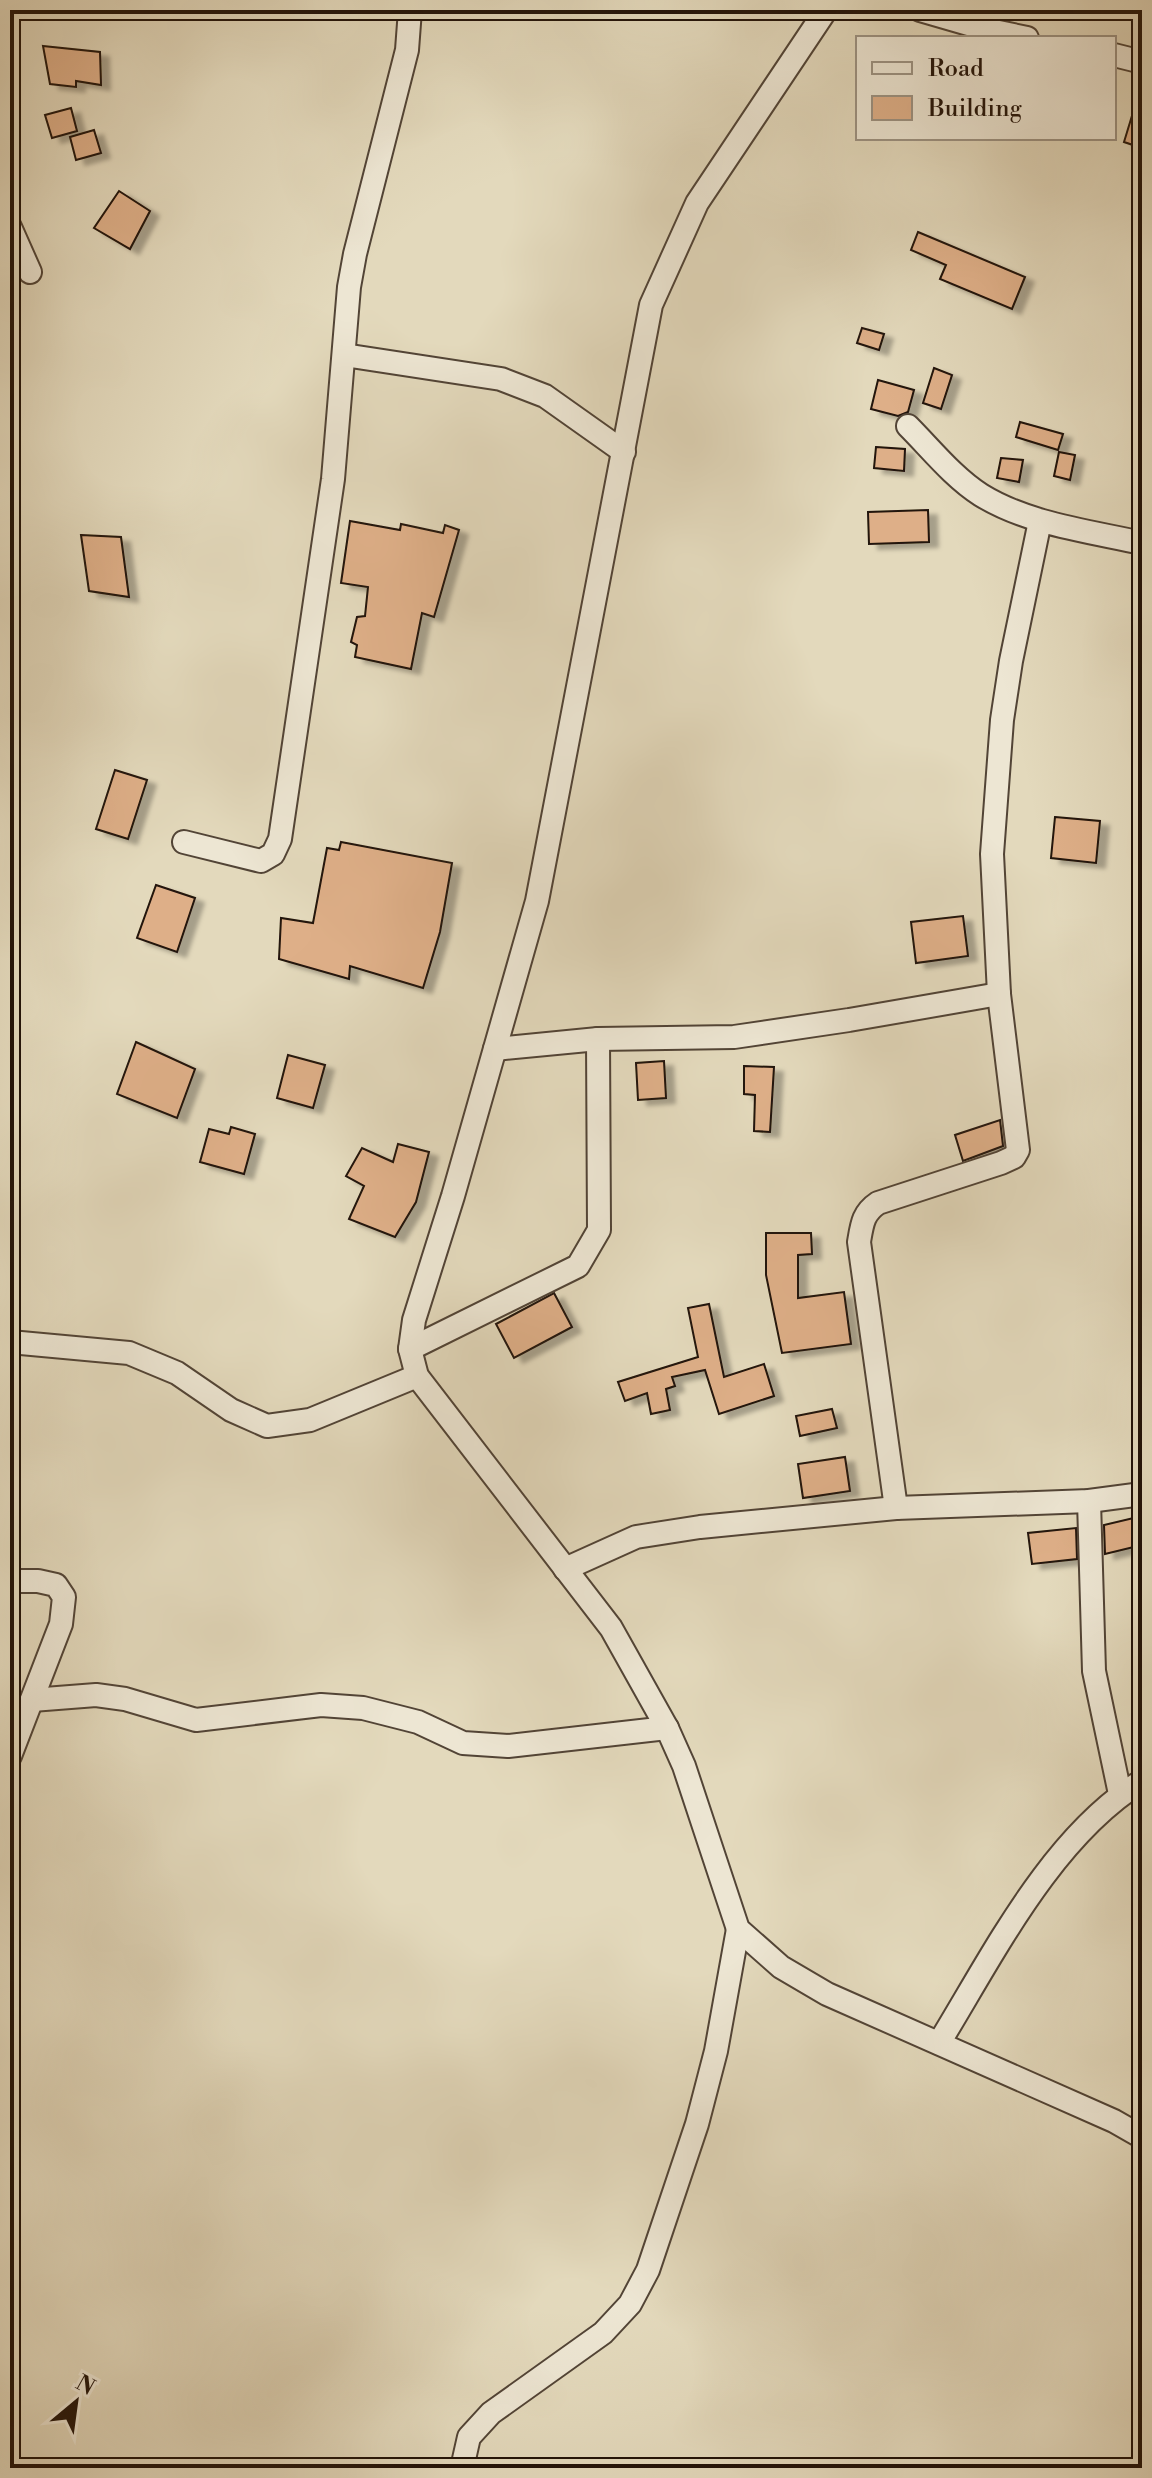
<svg xmlns="http://www.w3.org/2000/svg" width="1152" height="2478" viewBox="0 0 1152 2478" font-family="'Libre Bodoni',serif">
<defs>
<filter id="shadow"><feDropShadow dx="9" dy="5" stdDeviation="2" flood-color="#0004"/></filter>
</defs>
<rect width="100%" height="100%" fill="#e3d9bc"/>
<filter id="stains"><feTurbulence type="fractalNoise" baseFrequency=".0025" numOctaves="4"/><feColorMatrix values="0 0 0 0 .2 0 0 0 0 .09 0 0 0 0 .02 0 0 0 .5 -.17"/></filter>
<radialGradient id="worn" r=".72"><stop offset=".6" stop-color="#630" stop-opacity="0"/><stop offset="1" stop-color="#630" stop-opacity=".3"/></radialGradient>
<g fill="#deaf88" stroke="#221309" stroke-width="2" filter="url(#shadow)">
<polygon points="43,46 100,52 101,85 76,81 76,87 50,84"/>
<polygon points="1138,96 1142,96 1142,148 1124,142"/>
<polygon points="71,108 77,131 52,138 45,115"/>
<polygon points="94,130 101,153 76,160 70,137"/>
<polygon points="119,191 150,211 130,249 94,228"/>
<polygon points="918,232 1025,277 1012,309 940,279 946,265 911,250"/>
<polygon points="862,328 884,334 879,350 857,343"/>
<polygon points="934,368 952,375 941,409 923,403"/>
<polygon points="878,380 914,390 908,412 898,416 871,409"/>
<polygon points="1020,422 1063,434 1058,450 1016,437"/>
<polygon points="876,447 905,449 904,471 874,468"/>
<polygon points="1059,452 1075,455 1070,480 1054,476"/>
<polygon points="1001,458 1023,460 1019,482 997,478"/>
<polygon points="928,510 929,542 869,544 868,512"/>
<polygon points="350,521 400,530 401,524 443,533 445,525 459,530 434,617 422,613 411,669 355,657 357,645 351,642 357,617 365,616 368,587 341,583"/>
<polygon points="81,535 121,537 129,597 89,591"/>
<polygon points="115,770 147,780 128,839 96,829"/>
<polygon points="1055,817 1100,821 1096,863 1051,858"/>
<polygon points="341,842 452,863 440,932 423,988 350,966 349,979 279,959 281,918 313,923 327,848 339,850"/>
<polygon points="156,885 195,898 177,952 137,938"/>
<polygon points="963,916 968,956 916,963 911,922"/>
<polygon points="136,1042 195,1069 177,1118 117,1094"/>
<polygon points="288,1055 325,1065 313,1108 277,1098"/>
<polygon points="664,1061 666,1098 638,1100 636,1063"/>
<polygon points="744,1066 774,1067 770,1132 754,1131 755,1095 744,1094"/>
<polygon points="1000,1120 1003,1146 963,1161 955,1135"/>
<polygon points="231,1127 255,1134 244,1174 200,1162 209,1129 229,1134"/>
<polygon points="398,1144 429,1152 416,1202 395,1237 349,1219 364,1186 346,1176 362,1148 393,1162"/>
<polygon points="766,1233 811,1233 812,1254 798,1255 798,1298 844,1292 851,1344 782,1353 766,1275"/>
<polygon points="554,1293 572,1327 514,1358 496,1324"/>
<polygon points="709,1304 724,1377 764,1364 774,1396 719,1414 705,1370 672,1377 675,1386 666,1389 670,1410 651,1414 647,1393 625,1401 618,1382 698,1357 688,1308"/>
<polygon points="832,1409 837,1428 800,1436 796,1416"/>
<polygon points="845,1457 850,1491 803,1498 798,1464"/>
<polygon points="1142,1516 1142,1545 1105,1554 1104,1525"/>
<polygon points="1076,1528 1077,1559 1032,1564 1028,1533"/>
</g>
<g fill="none" stroke-linecap="round" stroke-linejoin="round">
<defs>
<g id="minor">
<polyline points="826,10 697,203 651,305 537,901 453,1196 414,1320 410,1349 417,1376 611,1628 667,1728 684,1766 738,1929 781,1967 827,1994 1114,2121 1142,2137"/>
<polyline points="920,10 989,30 1027,38"/>
<polyline points="1114,55 1142,62"/>
<polyline points="10,227 30,272"/>
<polyline points="344,355 501,379 545,396 624,452"/>
<path d="M908,426C931,449 953,477 981,495C1028,524 1088,531 1142,543"/>
<polyline points="184,842 261,861 273,854 280,839 333,479 349,287 355,254 407,50 410,10"/>
<polyline points="495,1049 598,1039 734,1037 849,1020 999,994"/>
<polyline points="10,1342 129,1353 177,1373 231,1410 267,1426 310,1420 417,1376"/>
<polyline points="410,1349 578,1266 599,1230 598,1039"/>
<polyline points="1089,1501 1094,1671 1120,1794"/>
<path d="M896,1508L859,1242C862,1224 863,1213 878,1203L1001,1163L1014,1157L1018,1150L999,994L992,854L1002,720L1011,661L1040,521"/>
<polyline points="565,1569 636,1537 700,1527 896,1508 1089,1501 1142,1494"/>
<polyline points="10,1581 38,1581 56,1585 64,1597 61,1624 10,1756"/>
<polyline points="32,1700 96,1695 125,1699 196,1720 321,1705 363,1708 418,1722 463,1743 508,1746 667,1728"/>
<path d="M939,2043C993,1955 1051,1837 1142,1781"/>
<polyline points="462,2468 469,2437 491,2413 603,2333 630,2304 648,2270 697,2124 716,2051 738,1929"/>
</g>
</defs>
<use href="#minor" stroke="#524436" stroke-width="26"/>
<use href="#minor" stroke="#ede6d3" stroke-width="22"/>
</g>
<rect width="1152" height="2478" fill="none" stroke="#e3d9bc" stroke-width="40"/>
<rect x="12" y="12" width="1128" height="2454" fill="none" stroke="#221309" stroke-width="4"/>
<rect x="20" y="20" width="1112" height="2438" fill="none" stroke="#221309" stroke-width="2"/>
<rect x="856" y="36" width="260" height="104" fill="#ede6d3" stroke="#9c9282" stroke-width="2"/>
<rect x="872" y="62" width="40" height="12" fill="#ede6d3" stroke="#9c9282" stroke-width="2"/>
<text x="928" y="76" font-size="24" fill="#221309">Road</text>
<rect x="872" y="96" width="40" height="24" fill="#deaf88" stroke="#9c9282" stroke-width="2"/>
<text x="928" y="116" font-size="24" fill="#221309">Building</text>
<g transform="translate(76 2402) rotate(29)" stroke="#ede6d3" stroke-width="6" paint-order="stroke">
<path d="M0-6L14 30L0 20L-14 30Z" fill="#221309"/>
<text y="-12" font-size="22" font-weight="bold" text-anchor="middle" fill="#221309">N</text>
</g>
<rect width="100%" height="100%" filter="url(#stains)"/>
<rect width="100%" height="100%" fill="url(#worn)"/>
</svg>
